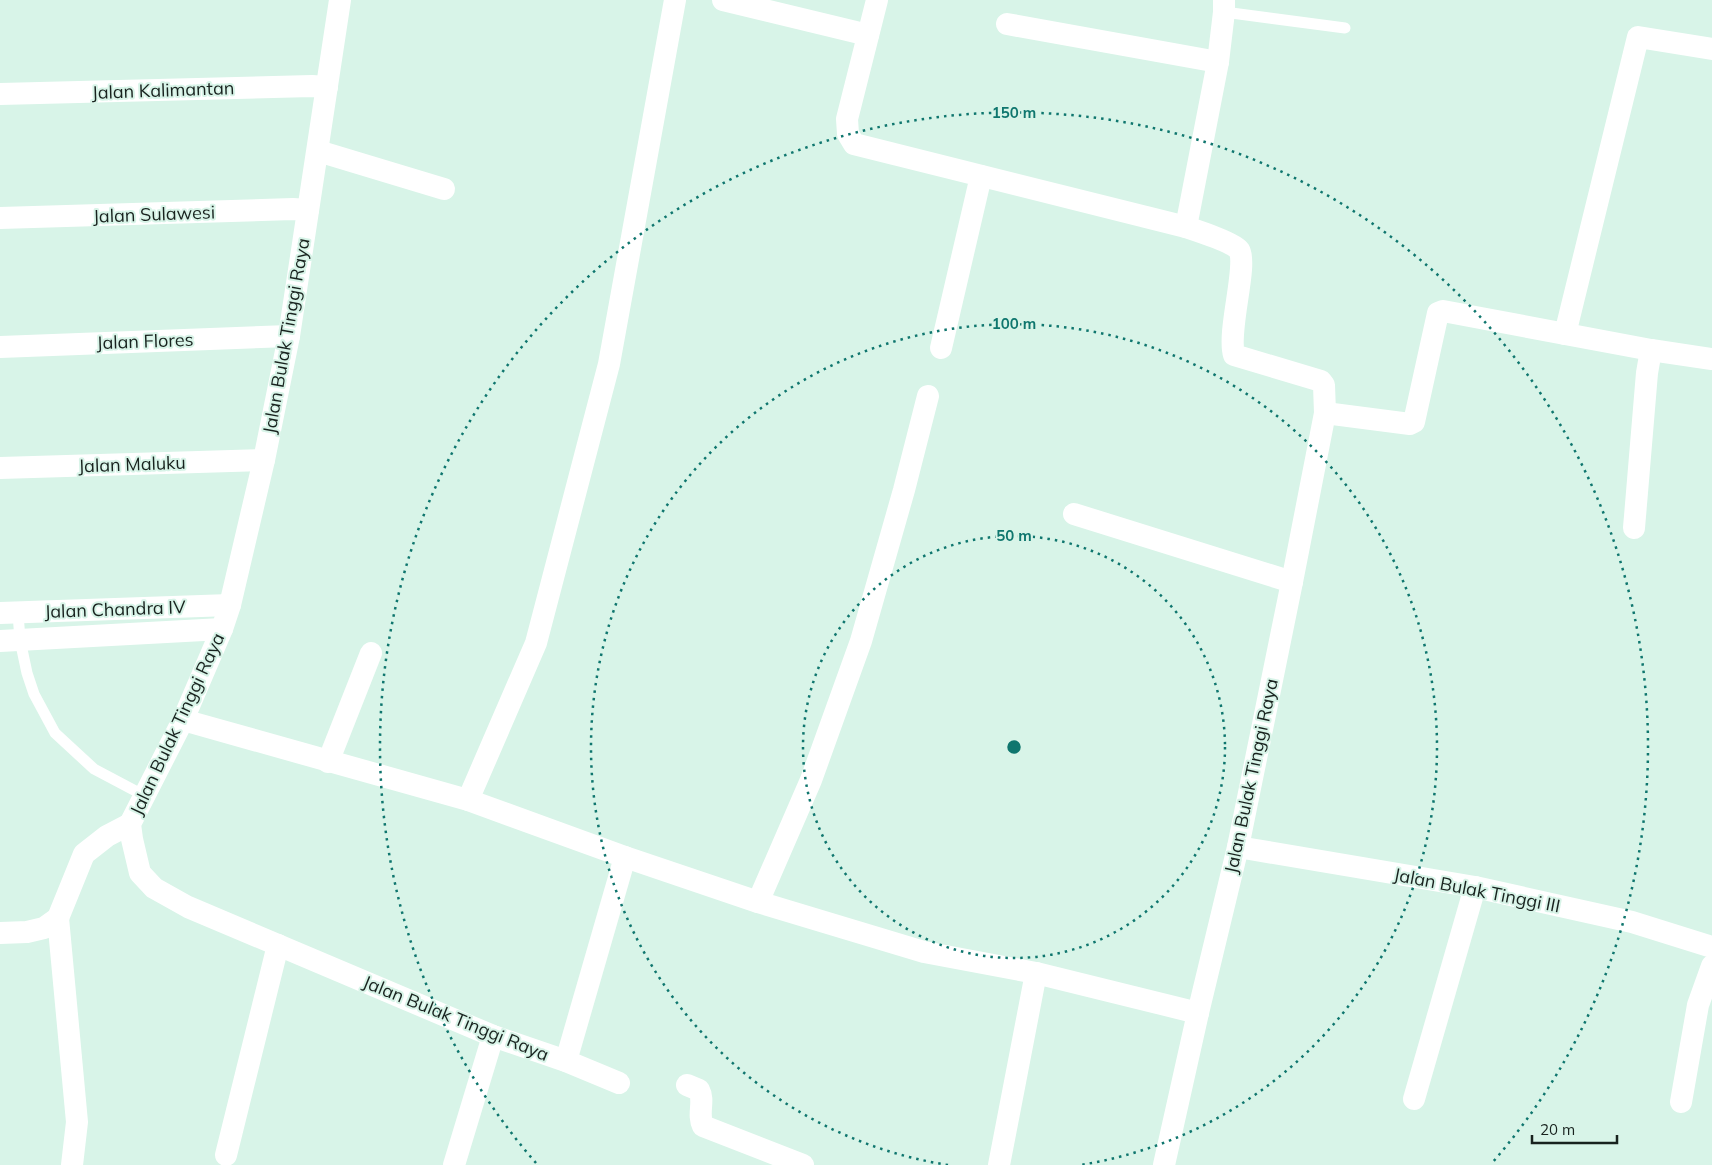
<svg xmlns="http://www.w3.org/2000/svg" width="1712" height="1165" viewBox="0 0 1712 1165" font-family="Mulish,sans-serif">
<rect width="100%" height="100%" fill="#d8f4e8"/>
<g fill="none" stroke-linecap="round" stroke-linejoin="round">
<g stroke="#fff" stroke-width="11">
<polyline points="1224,12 1345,28"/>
<polyline points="18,613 20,640 27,673 34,694 55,733 94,769 145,796"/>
</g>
<g stroke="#fff" stroke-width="22">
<polyline points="340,0 289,336 264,460 230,605 222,629 183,720 130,824 132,839 140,873 154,888 188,907 493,1036 566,1061 619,1083"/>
<polyline points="723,0 868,35"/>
<path d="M877,0L847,119L848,134L854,144L1186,227C1195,230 1235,243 1239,250C1248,265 1227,331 1234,355L1321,381L1324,385L1325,413L1292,582L1238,847L1198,1013L1164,1165"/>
<polyline points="1007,24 1218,62"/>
<polyline points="0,94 312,86 327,87"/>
<polyline points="318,151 444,189"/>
<polyline points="0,218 293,209 308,210"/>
<polyline points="1186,227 1218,62 1224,12 1224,0"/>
<polyline points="1565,334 1638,37 1712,49"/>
<polyline points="0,347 289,336"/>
<polyline points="941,348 981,176"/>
<polyline points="1325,413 1410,424 1414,422 1438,313 1443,311 1651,350 1712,359"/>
<polyline points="0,468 264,460"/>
<polyline points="1074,514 1292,582"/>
<polyline points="1634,528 1647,373 1651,350"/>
<polyline points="0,613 230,605"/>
<polyline points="0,641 222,629"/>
<polyline points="183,720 468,800 625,857 758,902 924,952 1036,973 1198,1013"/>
<polyline points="328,762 371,653"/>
<polyline points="468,800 536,643 609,364 675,0"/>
<polyline points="1238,847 1475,887 1632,922 1712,947"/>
<polyline points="758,902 811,780 861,641 904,490 928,396"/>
<polyline points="58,918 77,1122 72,1165"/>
<polyline points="0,933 27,932 44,928 58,918 84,854 107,836 130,824"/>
<polyline points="566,1061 625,857"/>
<path d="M687,1085L699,1090C705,1101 697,1114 703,1126L803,1165"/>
<polyline points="1414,1099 1475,887"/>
<polyline points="1681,1102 1698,1005 1712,966"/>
<polyline points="226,1155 278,945"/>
<polyline points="454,1165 493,1036"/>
<polyline points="999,1165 1036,973"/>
</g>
</g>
<g fill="none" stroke="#0f766e" stroke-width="2.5" stroke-dasharray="2.5 5">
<circle cx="1014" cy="747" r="211"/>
<path d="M948 1165A423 423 0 1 1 1080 1165"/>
<path d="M536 1163A634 634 0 1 1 1492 1163"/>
</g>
<g text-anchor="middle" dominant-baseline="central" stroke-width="4" stroke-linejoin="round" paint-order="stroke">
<g font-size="18" fill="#18221e" stroke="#d8f4e8">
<text transform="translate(163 90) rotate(-2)">Jalan Kalimantan</text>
<text transform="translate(154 214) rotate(-2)">Jalan Sulawesi</text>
<text transform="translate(286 336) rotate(-80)">Jalan Bulak Tinggi Raya</text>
<text transform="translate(145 341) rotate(-2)">Jalan Flores</text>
<text transform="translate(132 464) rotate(-2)">Jalan Maluku</text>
<text transform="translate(115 609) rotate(-2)">Jalan Chandra IV</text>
<text transform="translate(177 724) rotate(-65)">Jalan Bulak Tinggi Raya</text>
<text transform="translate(1251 776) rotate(-78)">Jalan Bulak Tinggi Raya</text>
<text transform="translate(1477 890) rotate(11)">Jalan Bulak Tinggi III</text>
<text transform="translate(456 1018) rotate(22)">Jalan Bulak Tinggi Raya</text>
</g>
</g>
<circle cx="1014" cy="747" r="8" fill="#0f766e" stroke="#d8f4e8" stroke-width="2.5"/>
<g font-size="15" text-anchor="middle" font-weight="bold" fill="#0f766e" stroke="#d8f4e8" stroke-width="4" stroke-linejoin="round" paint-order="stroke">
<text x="1014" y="118">150 m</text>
<text x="1014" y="329">100 m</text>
<text x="1014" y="541">50 m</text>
</g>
<path d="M1532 1135v8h85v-8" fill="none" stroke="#18221e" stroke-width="2.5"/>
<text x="1540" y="1135" font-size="15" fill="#18221e" stroke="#d8f4e8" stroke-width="4" paint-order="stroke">20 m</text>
</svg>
